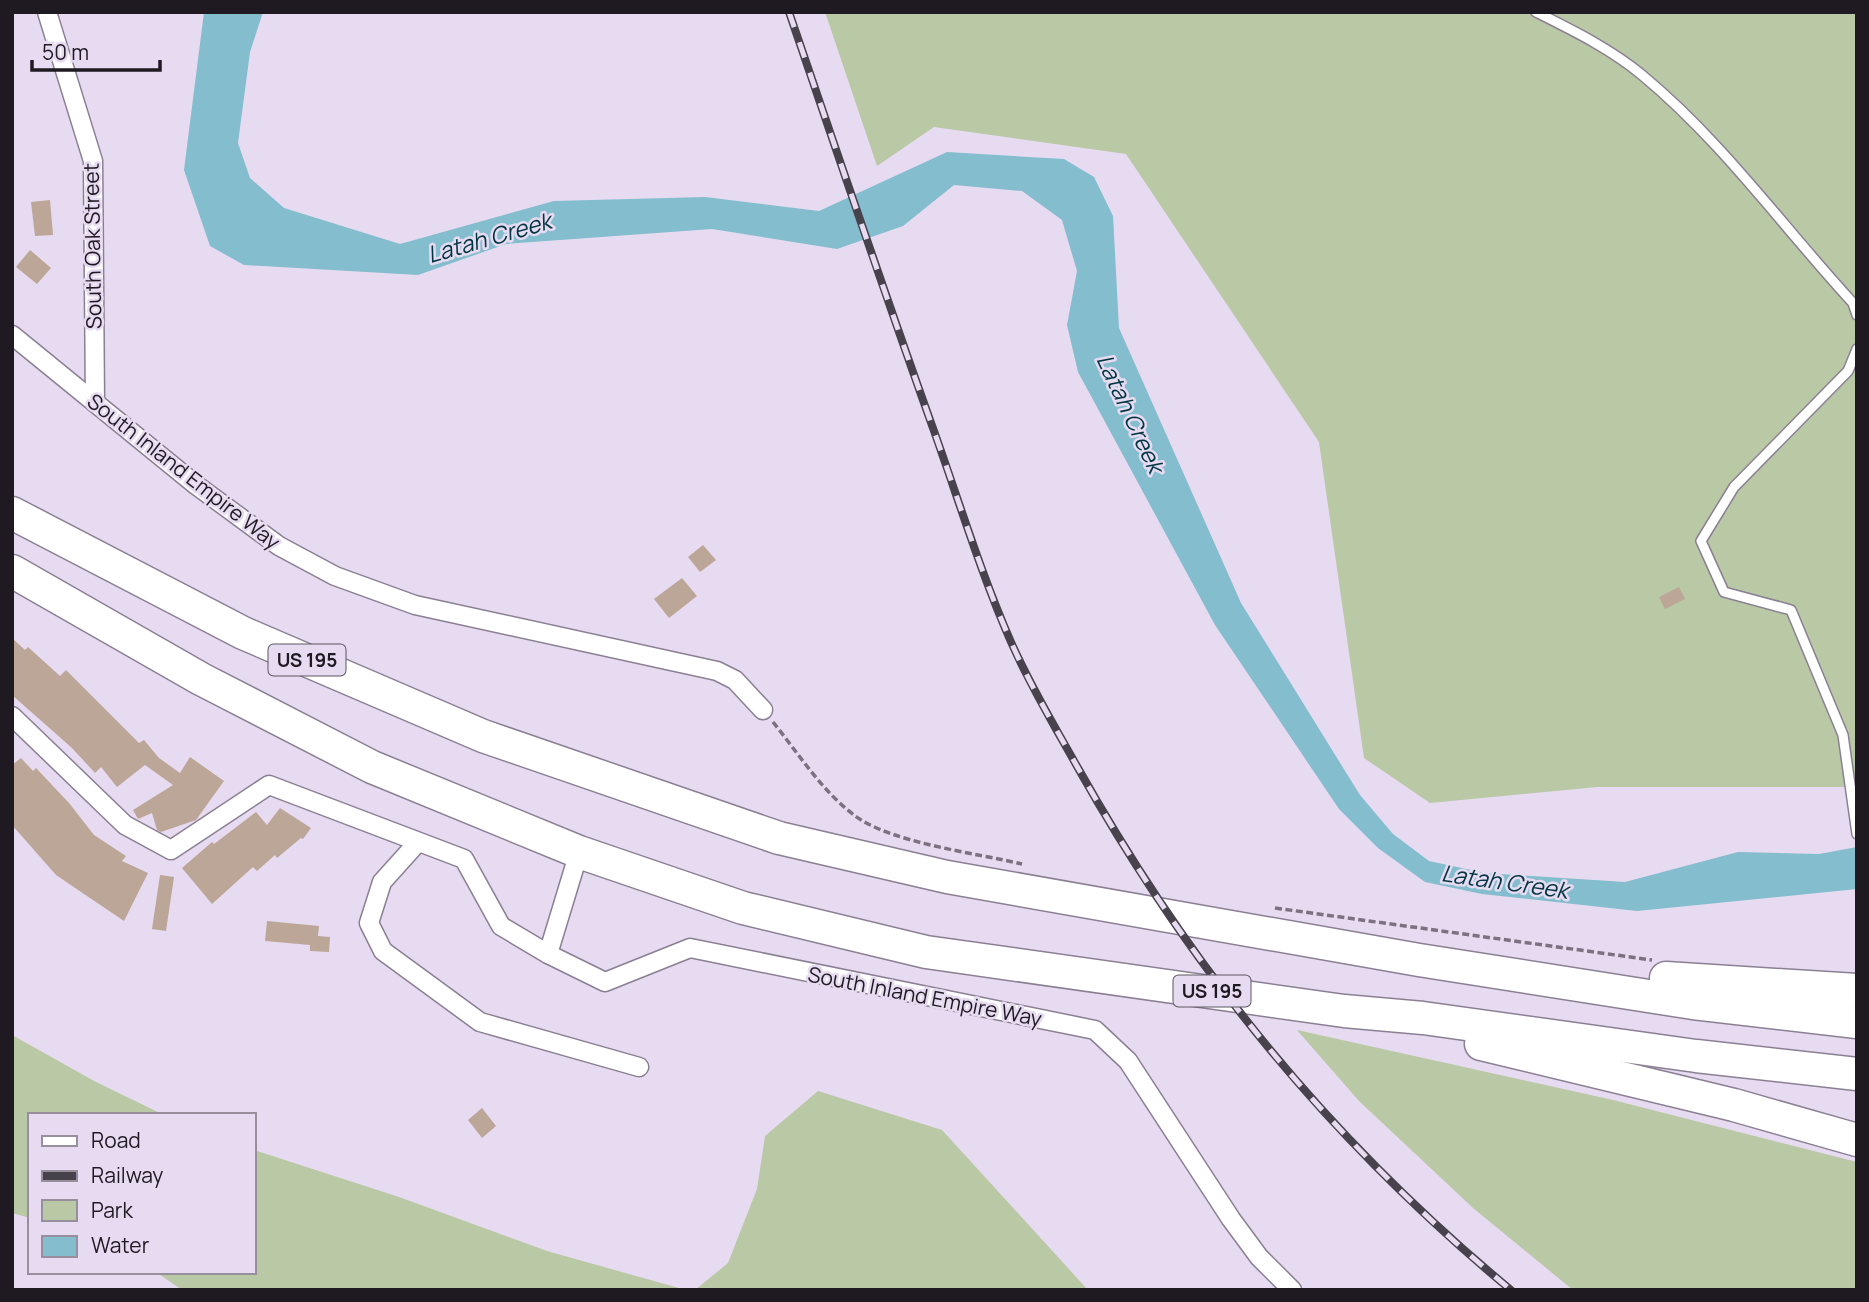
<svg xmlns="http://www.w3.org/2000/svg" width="1869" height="1302" viewBox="0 0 1869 1302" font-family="Manrope,sans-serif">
<rect width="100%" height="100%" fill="#e7dbf1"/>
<g fill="#b9c8a5">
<polygon points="825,12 1857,12 1857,787 1597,787 1430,803 1364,758 1319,442 1126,154 934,127 877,166"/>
<polygon points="1297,1030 1613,1100 1857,1162 1857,1290 1573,1290 1473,1208 1359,1101"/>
<polygon points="12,1035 96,1082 164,1115 30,1115 30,1218 12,1213"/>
<polygon points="818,1091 942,1130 1088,1290 695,1290 728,1263 757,1189 765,1136"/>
<polygon points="254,1150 399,1197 547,1251 686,1290 182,1290 156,1272 254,1272"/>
</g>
<polygon fill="#83bdce" points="204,12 263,12 250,52 238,143 250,178 284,208 400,244 554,201 705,197 819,211 947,152 1064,159 1094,177 1113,216 1119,328 1241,603 1360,795 1393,834 1429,861 1485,873 1625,882 1738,852 1819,854 1857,847 1857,889 1637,911 1482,894 1425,882 1378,848 1339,809 1215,625 1078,372 1067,325 1077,271 1062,220 1022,191 954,185 903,226 837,249 712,229 506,244 418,275 244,265 210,246 184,170"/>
<g fill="#bca697">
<polygon points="50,200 53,235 35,236 31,202"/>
<polygon points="30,250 51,268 37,284 16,267"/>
<polygon points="703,545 716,560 700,572 688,557"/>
<polygon points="682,578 697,596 669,618 654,599"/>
<polygon points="1679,587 1685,599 1665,609 1659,597"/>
<polygon points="12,638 25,650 28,647 60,676 66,670 139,743 144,740 159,758 180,773 190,757 224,781 196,820 161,832 157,830 152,813 138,819 133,810 173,785 145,765 117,787 101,767 95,773 72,748 12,695"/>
<polygon points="21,758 33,771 36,768 69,803 94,835 126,856 122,861 148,873 124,921 56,875 12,825 12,765"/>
<polygon points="280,808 311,828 303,839 301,838 277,858 275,855 257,871 253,867 212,904 182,868 212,842 214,844 256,812 267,825"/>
<polygon points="160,875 174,877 166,931 152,929"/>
<polygon points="267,921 319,926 318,936 330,937 329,952 310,951 310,945 265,941"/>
<polygon points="482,1108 496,1126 482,1138 468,1120"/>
</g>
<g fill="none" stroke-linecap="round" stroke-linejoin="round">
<defs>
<g id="lane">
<path d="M1536,12C1572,30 1611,49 1642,75C1722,141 1783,227 1853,303L1857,315"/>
<polyline points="1857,349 1848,371 1734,487 1701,541 1724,592 1791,610 1843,735 1857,834"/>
</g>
<g id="street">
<polyline points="47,12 93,161 95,403"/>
<polyline points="12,335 196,485 279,546 335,576 415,605 717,671 735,680 763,710"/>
<polyline points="12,716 125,825 171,850 269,785 464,859 501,926 548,954 605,982 690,948 1095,1030 1128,1061 1231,1219 1259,1257 1292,1290"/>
<polyline points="418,842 382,882 369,923 383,951 480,1022 639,1067"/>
<polyline points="548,954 579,852"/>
</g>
<g id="highway">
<polyline points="12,513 243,633 483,736 779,838 947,877 1419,960 1693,1003 1857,1022"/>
<polyline points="12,571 201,679 372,767 579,852 743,908 926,952 1344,1011 1423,1018 1696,1056 1857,1074"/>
<polyline points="1666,978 1857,990"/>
<polyline points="1481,1044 1734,1105 1857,1140"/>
</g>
</defs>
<use href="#lane" stroke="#8b7f94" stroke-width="12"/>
<use href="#street" stroke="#8b7f94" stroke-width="21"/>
<use href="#highway" stroke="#8b7f94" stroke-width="35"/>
<g stroke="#7a7280" stroke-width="3.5" stroke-dasharray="7 3.5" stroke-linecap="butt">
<path d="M773,722C798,753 822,791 854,815C890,843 976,853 1022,864"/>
<polyline points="1275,908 1652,960"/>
</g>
<use href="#lane" stroke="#fff" stroke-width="9"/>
<use href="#street" stroke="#fff" stroke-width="18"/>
<use href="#highway" stroke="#fff" stroke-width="32"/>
<defs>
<path id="rail" d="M789,12C837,152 884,292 934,431C959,501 981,574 1011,642C1030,685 1055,727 1078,768C1192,971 1331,1141 1511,1290"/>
</defs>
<use href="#rail" stroke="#48424d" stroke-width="8"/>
<use href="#rail" stroke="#e7dbf1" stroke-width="5" stroke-dasharray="16" stroke-linecap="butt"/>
</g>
<g text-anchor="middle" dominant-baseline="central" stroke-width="5" stroke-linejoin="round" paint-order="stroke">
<g fill="#e7dbf1" stroke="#5b5460" stroke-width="2">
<rect x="268.5" y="644.5" width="77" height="31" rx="5"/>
<rect x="1173.5" y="975.5" width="77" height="31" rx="5"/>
</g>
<g font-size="19" font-weight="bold" fill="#1f1a22">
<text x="307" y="660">US 195</text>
<text x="1212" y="991">US 195</text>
</g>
<g font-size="21" fill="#1f1a22" stroke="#e7dbf1">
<text transform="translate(92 246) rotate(-91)">South Oak Street</text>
<text transform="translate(184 471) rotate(38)">South Inland Empire Way</text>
<text transform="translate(925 996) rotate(11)">South Inland Empire Way</text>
</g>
<g font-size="23" font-style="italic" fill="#003643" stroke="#e7dbf1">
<text transform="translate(489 237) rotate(-16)">Latah Creek</text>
<text transform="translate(1131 413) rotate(65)">Latah Creek</text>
<text transform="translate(1505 881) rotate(8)">Latah Creek</text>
</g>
</g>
<rect width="1869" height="1302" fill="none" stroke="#1f1a22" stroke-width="28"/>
<rect x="28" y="1113" width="228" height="161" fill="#e7dbf1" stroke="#978e9e" stroke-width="2"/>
<rect x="42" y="1136" width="35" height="10" fill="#ffffff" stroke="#978e9e" stroke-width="2"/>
<text x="91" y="1148" font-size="21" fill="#1f1a22">Road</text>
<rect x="42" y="1171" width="35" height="10" fill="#48424d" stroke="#978e9e" stroke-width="2"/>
<text x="91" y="1183" font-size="21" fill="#1f1a22">Railway</text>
<rect x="42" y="1200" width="35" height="21" fill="#b9c8a5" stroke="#978e9e" stroke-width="2"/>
<text x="91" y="1218" font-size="21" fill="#1f1a22">Park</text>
<rect x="42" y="1236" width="35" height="21" fill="#83bdce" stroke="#978e9e" stroke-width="2"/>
<text x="91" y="1253" font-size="21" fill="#1f1a22">Water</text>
<path d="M32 60v10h128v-10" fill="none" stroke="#1f1a22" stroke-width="3.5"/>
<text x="42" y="60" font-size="21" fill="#1f1a22" stroke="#e7dbf1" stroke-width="5" paint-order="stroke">50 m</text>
</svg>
